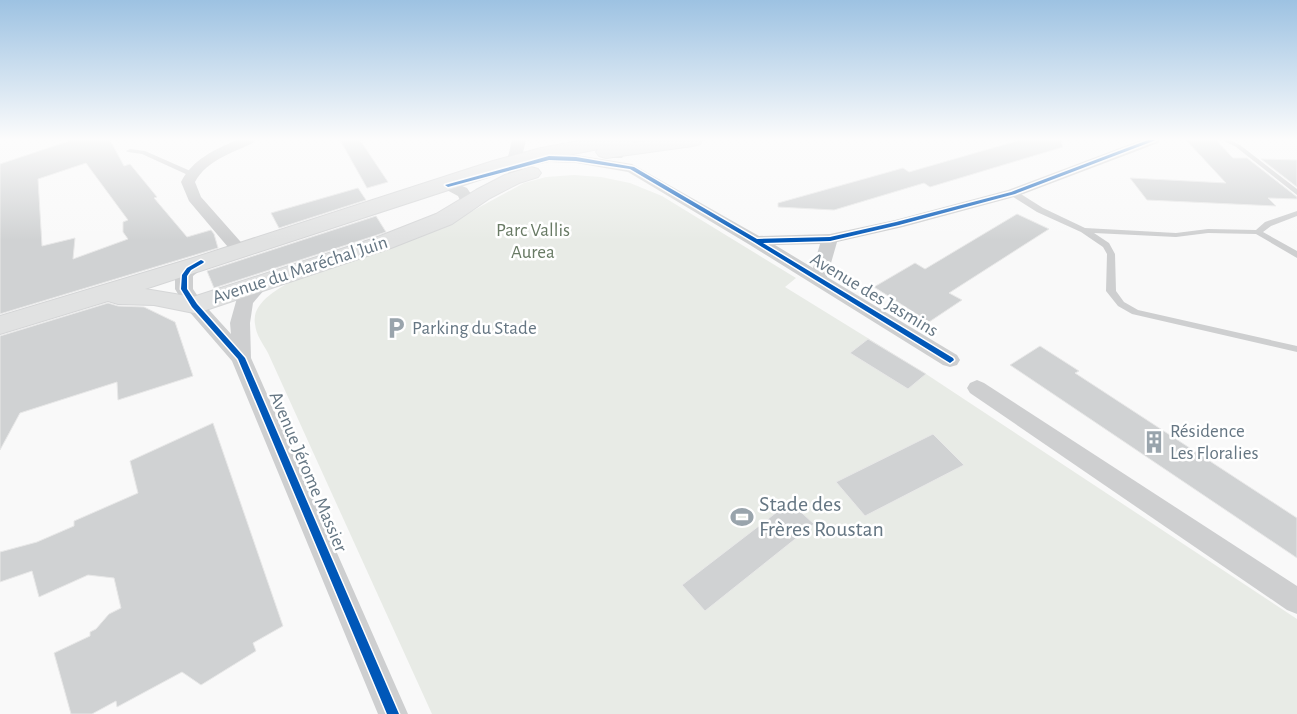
<svg xmlns="http://www.w3.org/2000/svg" width="1297" height="714" viewBox="0 0 1297 714" font-family="'Alegreya Sans',sans-serif">
<rect width="100%" height="100%" fill="#f9f9f9"/>
<path fill="#e8ebe6" d="M574,175L601,177L630,183L662,196L796,278L785,287L926,374L1297,619V714H432L268,353C263,344 256,335 255,324C251,302 280,288 295,279L443,227L524,183L546,177Z"/>
<g fill="#d0d2d3" stroke="#e8e8e8" fill-rule="evenodd">
<path d="M72,140H110L124,166L130,164L157,197L154,198L187,237L211,230L214,234L218,248L0,314V164ZM86,163L128,220L123,222V232L128,239L73,259L75,238L42,246L38,179Z"/>
<polygon points="340,140 360,140 388,182 367,188"/>
<polygon points="1020,140 1061,140 1063,147 930,187 924,183 834,210 778,207 778,203 903,168 909,172"/>
<polygon points="1186,140 1216,140 1233,158 1247,158 1297,197 1297,199 1268,198 1276,206 1147,200 1130,178 1226,183"/>
<polygon points="1261,159 1297,160 1297,187"/>
<polygon points="358,188 366,200 279,228 271,213"/>
<polygon points="1017,214 1049,229 949,293 962,300 929,322 874,287 915,263 925,269"/>
<polygon points="376,216 386,232 374,236 214,288 207,271"/>
<polygon points="108,303 118,306 144,307 175,322 193,376 118,400 117,382 20,413 0,450 0,336"/>
<polygon points="868,339 926,374 908,389 850,353"/>
<polygon points="1040,346 1079,371 1075,373 1297,518 1297,558 1010,365"/>
<polygon points="213,423 283,626 253,643 256,651 201,685 182,672 117,707 116,701 92,714 71,714 54,653 90,636 90,632 96,629 109,614 121,608 114,578 88,575 39,597 32,571 0,582 0,552 37,542 74,526 74,521 138,493 130,461"/>
<polygon points="933,434 964,465 865,516 836,482"/>
<polygon points="790,502 814,524 705,611 682,585"/>
</g>
<g fill="none" stroke-linecap="round" stroke-linejoin="round">
<defs>
<polygon id="secondary" points="584,140 634,140 633,143 652,140 702,140 700,144 693,146 606,158 599,156 596,152 598,149 534,162 145,289 193,297 375,238 436,214 476,190 505,175 531,167 538,169 541,173 538,177 519,183 490,198 452,224 391,248 203,311 194,313 154,305 118,304 108,301 0,334 0,316 193,258 493,161 541,148"/>
</defs>
<use href="#secondary" stroke="#d5d6d7" stroke-width="2"/>
<g fill="#cecfd0" fill-rule="evenodd">
<polygon points="1222,140 1230,140 1240,145 1297,189 1297,195 1236,147"/>
<polygon points="130,149 145,151 195,173 191,175 188,175 142,154 128,152 126,151"/>
<polygon points="1010,191 1016,191 1043,208 1085,228 1176,233 1208,229 1256,230 1265,222 1297,211 1297,216 1271,226 1263,232 1297,251 1297,258 1256,234 1208,233 1176,237 1094,233 1109,243 1115,254 1116,291 1124,302 1138,310 1297,346 1297,352 1132,314 1118,306 1106,291 1107,254 1103,247 1081,232 1037,212 1010,195"/>
</g>
<g fill="#cecfd0" fill-rule="evenodd">
<path d="M237,140H255L253,143C232,153 207,160 195,182L201,197L247,249L245,253H233L189,201L181,182C193,159 214,150 237,140Z"/>
<path d="M512,140H526L521,161L549,154L576,155L632,164L759,236L830,234L895,220L1008,190L1141,140H1160L1158,143L1018,196L903,227L837,242L827,277L957,355L960,360L957,365L950,367L943,365L750,245L628,172L576,163L549,162L527,167L522,166L523,171L517,182H507L505,179L509,171L507,161ZM820,244L813,268L775,245Z"/>
<polygon points="617,140 655,140 648,144 626,147 623,150 624,155 622,158 612,158 609,150"/>
<polygon points="448,180 467,188 477,203 475,206 463,206 458,196 443,188 440,185 443,182"/>
<polygon points="201,257 207,258 210,262 193,276 193,289 201,301 231,334 230,323 237,298 256,278 262,276 268,278 271,282 253,303 250,323 251,358 408,714 378,714 232,361 187,309 175,289 175,276 183,265"/>
<polygon points="977,380 984,383 1297,586 1297,614 1287,610 970,393 967,388 970,383"/>
</g>
<use href="#secondary" fill="#e1e2e2" fill-rule="evenodd"/>
<defs>
<g id="cycleway">
<polygon points="1148,140 1156,140 1015,194 899,225 830,241 763,243 953,358 954,360 950,363 754,242 630,169 576,161 549,160 448,187 445,185 549,156 576,157 634,167 757,239 830,237 896,222 1011,192"/>
<polygon points="201,260 203,261 204,262 203,263 191,270 187,276 187,289 197,304 245,358 399,714 387,714 238,359 192,307 181,289 182,275 187,268"/>
</g>
</defs>
<use href="#cycleway" stroke="#fff" stroke-width="3"/>
<use href="#cycleway" fill="#0057b8" fill-rule="evenodd"/>
</g>
<linearGradient id="sky" x2="0" y2="1"><stop stop-color="#9dc2e2"/><stop offset="0.58" stop-color="#fcfcfc"/><stop offset="1" stop-color="#fcfcfc" stop-opacity="0"/></linearGradient>
<rect width="1297" height="240" fill="url(#sky)"/>
<defs>
<symbol id="parking-bare" viewBox="-9 -9 18 18"><path d="M-3.5-5.5H1a3.5 3.5 0 0 1 0 7H-1V5.5H-3.5ZM-1-3.4V-.6H.8a1.4 1.4 0 0 0 0-2.8Z" fill="#99a4ac" stroke="#fff" stroke-width="2.5" paint-order="stroke"/></symbol>
<symbol id="building-bare" viewBox="-9 -9 18 18"><path d="M-4-6H4V6H1V3H-1V6H-4ZM-2.5-4.3h1.7v1.8h-1.7ZM.8-4.3h1.7v1.8H.8ZM-2.5-1h1.7V.8h-1.7ZM.8-1h1.7V.8H.8Z" fill="#99a4ac" stroke="#fff" stroke-width="2.5" paint-order="stroke"/></symbol>
<symbol id="stadium-bare" viewBox="-9 -9 18 18"><path d="M0-5a6.5 5 0 1 0 0 10a6.5 5 0 1 0 0-10ZM-3.5-1.8h7v3.6h-7Z" fill="#99a4ac" stroke="#fff" stroke-width="2.5" paint-order="stroke"/></symbol>
</defs>
<g fill-rule="evenodd">
<use href="#parking-bare" x="380" y="312" width="32" height="32"/>
<use href="#building-bare" x="1138" y="426" width="32" height="32"/>
<use href="#stadium-bare" x="726" y="501" width="32" height="32"/>
</g>
<g text-anchor="middle" dominant-baseline="central" stroke-width="5" stroke-linejoin="round" paint-order="stroke">
<g font-size="19" fill="#687a64" stroke="#fff">
<text x="533" y="230">Parc Vallis<tspan x="533" dy="22">Aurea</tspan></text>
</g>
<g font-size="19" fill="#657683" stroke="#fff">
<text transform="translate(300 270) rotate(-18)">Avenue du Maréchal Juin</text>
<text transform="translate(874 295) rotate(31)">Avenue des Jasmins</text>
<text transform="translate(308 472) rotate(67)">Avenue Jérome Massier</text>
</g>
<g font-size="19" fill="#657683" stroke="#fff" text-anchor="start">
<text x="412" y="328">Parking du Stade</text>
<text x="1170" y="431">Résidence<tspan x="1170" dy="22">Les Floralies</tspan></text>
</g>
<g font-size="22" fill="#657683" stroke="#fff" text-anchor="start">
<text x="759" y="504">Stade des<tspan x="759" dy="25">Frères Roustan</tspan></text>
</g>
</g>
</svg>
